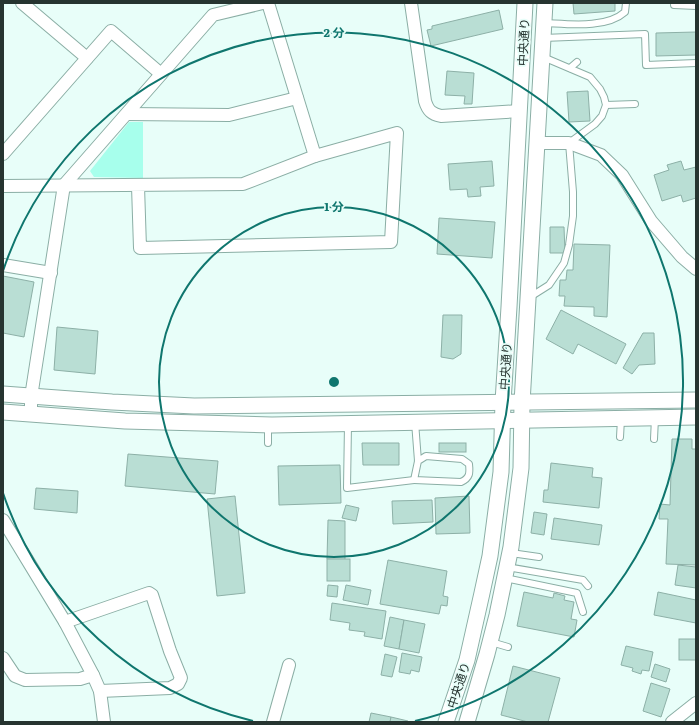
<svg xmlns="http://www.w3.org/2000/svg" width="699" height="725" viewBox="0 0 699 725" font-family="Literata,'Noto Sans JP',serif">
<rect width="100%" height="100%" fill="#e8fef9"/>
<polygon fill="#a7ffec" points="129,122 143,122 143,178 94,177 90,171"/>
<g fill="#b9ded4" stroke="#8db0a7">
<polygon points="573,3 615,3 615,11 574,14"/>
<polygon points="499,10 503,29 431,46 427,30 432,29 432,26"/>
<polygon points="696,32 696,55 656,56 656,33"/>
<polygon points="447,71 474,73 472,104 464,104 465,96 445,95"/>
<polygon points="588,91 590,121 569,122 567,92"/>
<polygon points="492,161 494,186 480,187 481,196 468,197 467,189 450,190 448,164"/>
<polygon points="681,161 684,170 696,167 696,198 683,202 681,195 662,201 654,175 669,170 667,165"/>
<polygon points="439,218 495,222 492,258 437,254"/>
<polygon points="550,227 564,227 565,253 550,253"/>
<polygon points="574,244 610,245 607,317 594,316 594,307 564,306 565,296 559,296 560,280 566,280 567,270 573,270"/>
<polygon points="3,276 34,282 24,337 3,333"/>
<polygon points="561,310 626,344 616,364 578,344 573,354 546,339"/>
<polygon points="443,315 462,315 461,354 453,359 441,357"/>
<polygon points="57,327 98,331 95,374 54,370"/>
<polygon points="643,333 654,333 655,364 639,365 632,374 623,368"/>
<polygon points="672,439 692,439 692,449 696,449 696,565 666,564 668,519 659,519 660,504 670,505"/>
<polygon points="362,443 399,443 399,465 363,465"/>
<rect x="439" y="443" width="27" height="9"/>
<polygon points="128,454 218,461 215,494 125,486"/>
<polygon points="551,463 593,468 592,477 602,478 599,508 543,502 544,490 548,490"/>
<polygon points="340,465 341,503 279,505 278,466"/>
<polygon points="36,488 78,491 77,513 34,509"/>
<polygon points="235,496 245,593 217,596 207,499"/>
<polygon points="469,496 470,533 436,534 435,498"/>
<polygon points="432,500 433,522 393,524 392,501"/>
<polygon points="346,505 359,508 356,521 342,518"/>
<polygon points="534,512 547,514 544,535 531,533"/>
<polygon points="554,518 602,525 599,545 551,539"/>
<polygon points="328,520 345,521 345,560 327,559"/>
<rect x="327" y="559" width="23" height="22"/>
<polygon points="388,560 447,571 443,596 448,597 447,606 441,605 439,614 380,604"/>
<polygon points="678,565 696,567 696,588 675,585"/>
<polygon points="328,585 338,586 337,597 327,596"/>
<polygon points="346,585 371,590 368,605 343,600"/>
<polygon points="524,592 553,598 554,593 565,596 564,600 574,602 571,619 577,620 574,637 517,626"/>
<polygon points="658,592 696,600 696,623 654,615"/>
<polygon points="332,603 386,611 382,639 364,636 365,632 349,630 350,623 330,620"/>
<polygon points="390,617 404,620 399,649 384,646"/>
<polygon points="404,620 425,624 419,653 399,649"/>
<rect x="679" y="639" width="17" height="21"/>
<polygon points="626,646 653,652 649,671 642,670 641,674 632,671 633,668 621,665"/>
<polygon points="402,653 422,657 419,672 411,670 410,674 399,672"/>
<polygon points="385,654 397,657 392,677 381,675"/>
<polygon points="655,664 670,669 666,682 651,677"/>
<polygon points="513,666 560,678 548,722 528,722 501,715"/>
<polygon points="651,683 670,689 661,717 643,711"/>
<polygon points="371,713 391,717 390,722 369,722"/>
<polygon points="391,717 408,721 408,722 390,722"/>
</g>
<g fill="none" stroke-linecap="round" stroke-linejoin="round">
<defs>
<g id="service">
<polyline points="674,5 696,6"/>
<path d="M545,23C568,24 606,29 625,12L626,3"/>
<polyline points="543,38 645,34 646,65 696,63"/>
<polyline points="570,68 577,62"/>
<polyline points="606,105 635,104"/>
<polyline points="530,297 549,285 564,263 569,245 573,216 573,192 569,143 595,124 602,116 606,105 604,97 600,89 590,77 543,57"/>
<path d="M415,422L418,461L414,480L461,482C470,478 470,473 469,464L462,459L426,456L418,461"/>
<polyline points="348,424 347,488 414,480"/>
<polyline points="268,425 268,443"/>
<polyline points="620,437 621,419"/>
<polyline points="654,439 655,418"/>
<polyline points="511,553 539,557"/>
<polyline points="507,567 583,580 588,586"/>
<polyline points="505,578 577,593 583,612"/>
<polyline points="491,642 508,647"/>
</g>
<g id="minor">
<polyline points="22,3 87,58"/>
<polyline points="268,3 315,156"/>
<path d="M411,3L425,101C428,111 432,114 441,116L520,111"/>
<polyline points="127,114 229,115 297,98"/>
<polyline points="537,143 569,143 601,155 622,175 651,221 682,257 696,269"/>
<polyline points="3,154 111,31 161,74"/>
<polyline points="3,186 243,184 315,156 397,133 391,242 140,248 138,186"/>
<polyline points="3,265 51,273"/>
<polyline points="31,415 31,397 64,185 213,15 263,3"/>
<polyline points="3,520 65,622 93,675 100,691 104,722"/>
<polyline points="65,622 149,593 152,595 170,651 181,678 178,684 170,688 100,691"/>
<polyline points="3,658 15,676 25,680 80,679 93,675"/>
<polyline points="273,722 289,665"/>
<polyline points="672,722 696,703"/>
</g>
<g id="tertiary">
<polyline points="3,394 112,402 194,406 696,400"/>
<polyline points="3,412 125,421 272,425 696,417"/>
<polyline points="446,722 467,660 482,593 490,556 501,472 503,402 509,307 525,3"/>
<polyline points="467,722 487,654 497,615 511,547 521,468 522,403 545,3"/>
</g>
</defs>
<use href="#service" stroke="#8baea5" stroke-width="8"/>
<use href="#minor" stroke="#8baea5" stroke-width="14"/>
<use href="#tertiary" stroke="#8baea5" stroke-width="17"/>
<use href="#service" stroke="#fff" stroke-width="6"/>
<use href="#minor" stroke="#fff" stroke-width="12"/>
<use href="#tertiary" stroke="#fff" stroke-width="15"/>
</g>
<g fill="none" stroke="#0f766e" stroke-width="2">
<circle cx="334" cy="382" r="175"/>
<path d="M253 721A349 349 0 0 1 3 493M3 271A349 349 0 1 1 415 721"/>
</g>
<g text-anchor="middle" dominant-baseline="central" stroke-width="3.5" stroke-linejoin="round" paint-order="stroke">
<g font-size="12" fill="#263430" stroke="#e8fef9">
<text transform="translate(523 42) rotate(-87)">中央通り</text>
<text transform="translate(505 366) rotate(-86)">中央通り</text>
<text transform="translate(458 685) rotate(-72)">中央通り</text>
</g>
</g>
<circle cx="334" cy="382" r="6" fill="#0f766e" stroke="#e8fef9" stroke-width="2"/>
<g font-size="12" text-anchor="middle" font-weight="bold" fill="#0f766e" stroke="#e8fef9" stroke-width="3.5" stroke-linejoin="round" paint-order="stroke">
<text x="334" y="37">2 分</text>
<text x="334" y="211">1 分</text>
</g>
<rect width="699" height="725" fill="none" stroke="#263430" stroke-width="8"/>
</svg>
